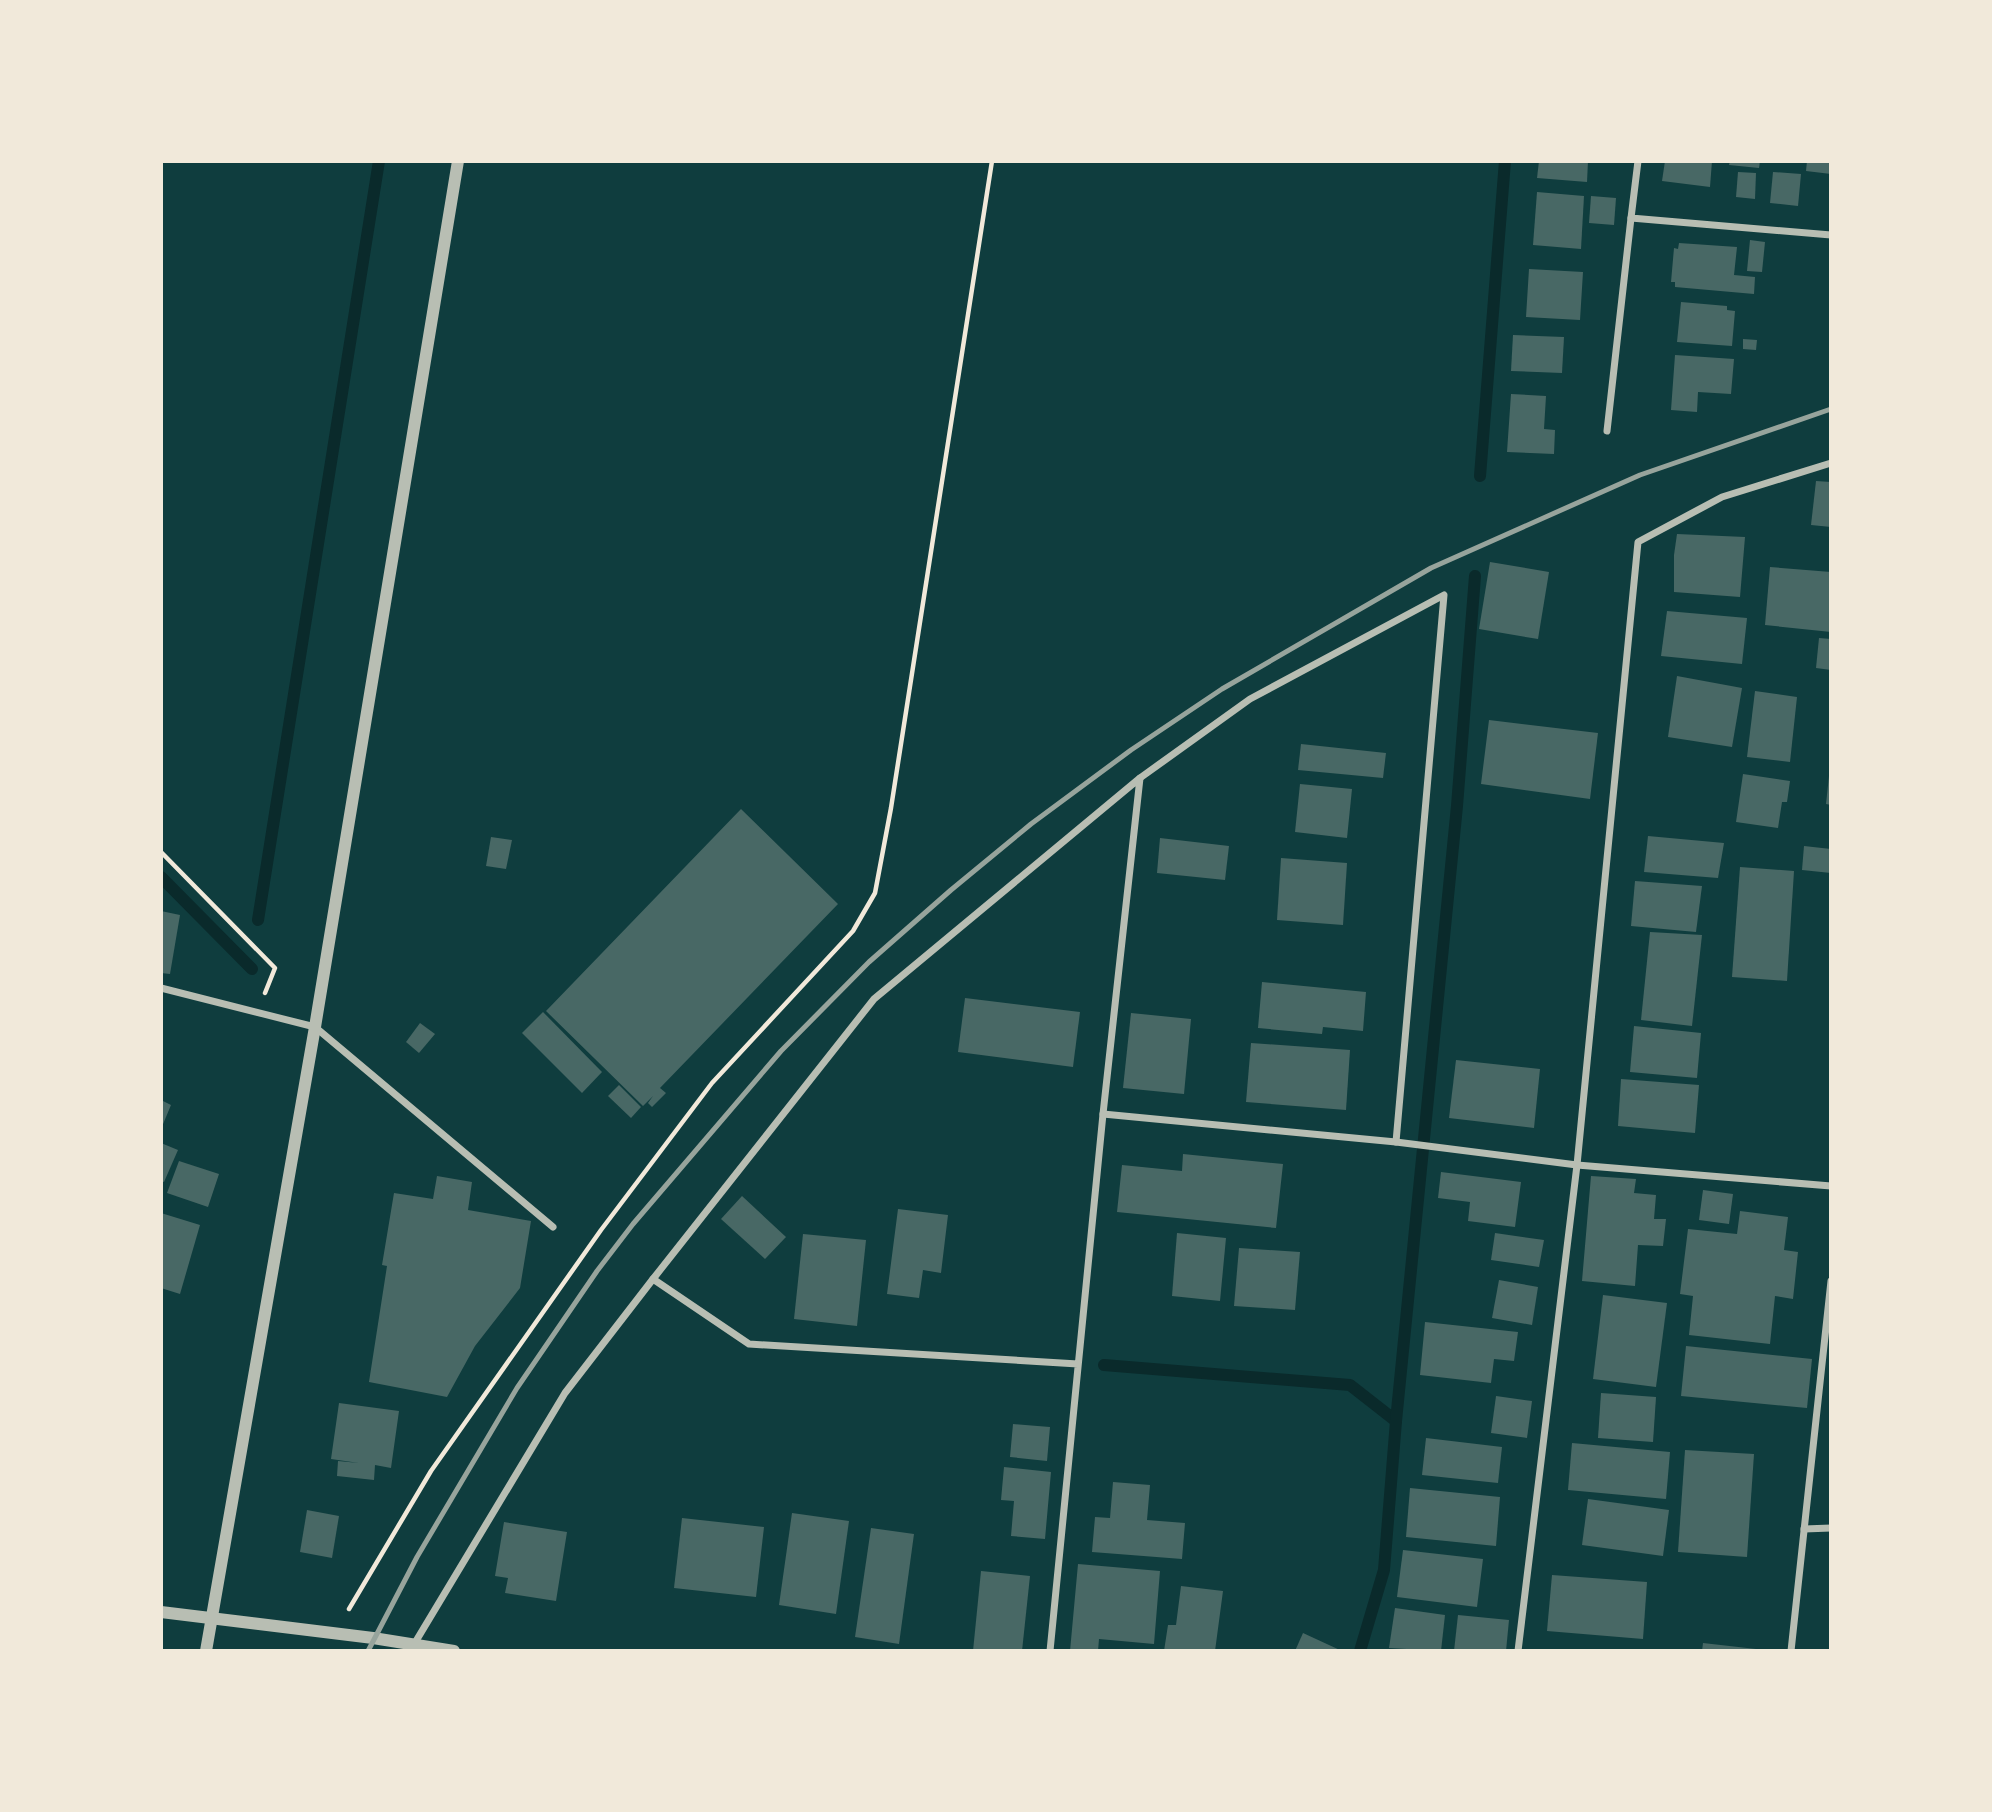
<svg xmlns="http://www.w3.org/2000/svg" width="1992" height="1812" viewBox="0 0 1992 1812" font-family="'PT Sans Narrow',sans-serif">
<rect width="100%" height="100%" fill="#0f3d3e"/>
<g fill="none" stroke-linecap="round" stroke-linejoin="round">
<g stroke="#0a2a2b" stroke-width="12">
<polyline points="1480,476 1505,161"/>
<polyline points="161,877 252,969"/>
<polyline points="258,920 379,161"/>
<polyline points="1104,1365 1350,1385 1396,1421"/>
<polyline points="1360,1651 1384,1570 1396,1421 1457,806 1475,576"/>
</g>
</g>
<g fill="#486865">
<polygon points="1539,161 1588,161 1587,182 1537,178"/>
<polygon points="1665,161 1712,161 1710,187 1662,181"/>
<polygon points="1730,161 1760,161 1759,168 1729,165"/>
<polygon points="1807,161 1831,161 1831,174 1806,171"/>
<polygon points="1738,172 1756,173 1755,199 1736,197"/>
<polygon points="1773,172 1801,174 1798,206 1770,203"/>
<polygon points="1537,192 1584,196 1581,249 1533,245"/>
<polygon points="1591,196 1616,198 1614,225 1589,223"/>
<polygon points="1750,240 1765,242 1762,272 1747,271"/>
<polygon points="1679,243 1737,247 1734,275 1755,277 1754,294 1675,287 1675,282 1671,282 1674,248 1678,249"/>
<polygon points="1529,269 1583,272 1580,320 1526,317"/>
<polygon points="1681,302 1727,306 1727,310 1735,311 1732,346 1677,342"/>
<polygon points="1513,335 1564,337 1562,373 1511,371"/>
<polygon points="1743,339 1757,340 1756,350 1743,349"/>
<polygon points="1675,355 1734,359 1731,394 1698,392 1697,412 1671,410"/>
<polygon points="1511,394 1546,396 1544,429 1555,430 1554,454 1507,452"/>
<polygon points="1816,481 1831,482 1831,527 1811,525"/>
<polygon points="1677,534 1745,537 1740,597 1674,592 1674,555"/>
<polygon points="1490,562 1549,572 1538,639 1479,629"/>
<polygon points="1770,567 1831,572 1831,632 1765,625"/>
<polygon points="1667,611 1747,618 1742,664 1661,656"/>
<polygon points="1819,638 1831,639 1831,670 1816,668"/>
<polygon points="1677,676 1742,688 1732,747 1668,737"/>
<polygon points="1755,691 1797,697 1790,762 1747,757"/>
<polygon points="1489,720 1598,733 1590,799 1481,784"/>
<polygon points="1301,744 1386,753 1383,778 1298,770"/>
<polygon points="1743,774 1790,781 1787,802 1782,802 1778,828 1736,822"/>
<polygon points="1829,776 1831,776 1831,805 1826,804"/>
<polygon points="1300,784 1352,789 1347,838 1295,832"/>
<polygon points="741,809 838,904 660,1088 666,1093 652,1107 648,1103 653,1096 643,1106 546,1011"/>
<polygon points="1648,836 1724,843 1718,878 1644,872"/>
<polygon points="491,837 512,840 506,869 486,866"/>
<polygon points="1160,838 1229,846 1225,880 1157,873"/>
<polygon points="1804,846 1831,849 1831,873 1802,870"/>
<polygon points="1281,858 1347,863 1343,925 1277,920"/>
<polygon points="1740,867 1794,871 1787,981 1732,977"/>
<polygon points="1635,881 1702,886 1696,932 1631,926"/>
<polygon points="161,911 180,915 170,974 161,973"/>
<polygon points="1650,932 1702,935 1692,1026 1641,1020"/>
<polygon points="1262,982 1366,992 1363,1031 1323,1027 1322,1034 1258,1028"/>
<polygon points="965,998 1080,1012 1073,1067 958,1052"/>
<polygon points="543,1012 602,1072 582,1093 522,1033"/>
<polygon points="1131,1013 1191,1019 1184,1094 1123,1088"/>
<polygon points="420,1023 435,1034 419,1053 406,1042"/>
<polygon points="1634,1026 1701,1033 1697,1078 1630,1072"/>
<polygon points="1251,1043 1350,1050 1346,1110 1246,1102"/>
<polygon points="1456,1060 1540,1069 1534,1128 1449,1118"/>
<polygon points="1621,1079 1699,1085 1695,1133 1618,1126"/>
<polygon points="619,1085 641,1107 631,1118 608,1096"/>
<polygon points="161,1100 171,1105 161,1129"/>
<polygon points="161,1143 178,1150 164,1182 161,1181"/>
<polygon points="1183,1154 1283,1164 1276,1228 1117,1212 1122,1165 1182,1171"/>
<polygon points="179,1161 219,1174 208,1207 167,1193"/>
<polygon points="1441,1172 1521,1182 1515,1227 1468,1221 1470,1202 1438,1198"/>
<polygon points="437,1176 472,1182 468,1210 531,1221 520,1288 475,1346 447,1397 369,1382 387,1266 382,1265 394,1193 433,1199"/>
<polygon points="1591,1176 1636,1179 1634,1193 1656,1195 1654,1219 1666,1219 1663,1246 1638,1245 1635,1286 1582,1281"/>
<polygon points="1703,1190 1733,1194 1729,1224 1699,1220"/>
<polygon points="742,1196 786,1237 765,1259 721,1219"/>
<polygon points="898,1209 948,1215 941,1273 923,1270 919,1298 887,1294"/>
<polygon points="1740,1211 1788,1217 1784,1250 1798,1252 1793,1299 1775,1296 1770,1344 1689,1335 1693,1296 1680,1294 1688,1229 1737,1234"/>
<polygon points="161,1213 200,1225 180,1294 161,1288"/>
<polygon points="1177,1233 1226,1238 1220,1301 1172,1296"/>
<polygon points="1495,1233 1544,1240 1539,1267 1491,1260"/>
<polygon points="803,1234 866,1240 857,1326 794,1319"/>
<polygon points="1239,1248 1300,1252 1295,1310 1234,1306"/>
<polygon points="1499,1280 1538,1287 1532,1325 1492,1318"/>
<polygon points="1603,1295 1667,1303 1656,1387 1593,1379"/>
<polygon points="1425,1322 1518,1332 1514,1361 1494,1359 1491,1383 1420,1375"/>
<polygon points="1686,1346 1812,1359 1807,1408 1681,1396"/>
<polygon points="1601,1393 1656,1397 1653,1442 1598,1438"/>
<polygon points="1496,1396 1532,1401 1527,1438 1491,1433"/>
<polygon points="339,1403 399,1411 391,1468 375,1465 374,1480 337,1476 338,1461 359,1463 331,1459"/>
<polygon points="1013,1424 1050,1427 1047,1461 1010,1457"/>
<polygon points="1426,1438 1502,1447 1498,1483 1422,1475"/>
<polygon points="1572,1443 1670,1452 1666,1499 1568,1490"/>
<polygon points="1685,1450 1754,1454 1747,1557 1678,1552"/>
<polygon points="1004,1467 1051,1472 1045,1539 1011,1536 1014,1501 1001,1500"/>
<polygon points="1113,1482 1150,1485 1147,1520 1185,1523 1182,1559 1092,1552 1095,1517 1110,1518"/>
<polygon points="1410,1488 1500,1497 1496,1546 1406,1537"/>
<polygon points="1588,1499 1669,1510 1663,1556 1582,1545"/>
<polygon points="307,1510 339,1516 332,1558 300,1552"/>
<polygon points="792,1513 849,1521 836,1614 779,1605"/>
<polygon points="682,1518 764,1527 756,1597 674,1588"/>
<polygon points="504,1522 567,1532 556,1601 505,1593 508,1578 495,1576"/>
<polygon points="871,1528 914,1534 899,1644 855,1637"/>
<polygon points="1403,1550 1483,1559 1477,1607 1397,1597"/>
<polygon points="1078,1564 1160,1571 1154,1644 1099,1639 1098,1651 1070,1651"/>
<polygon points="981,1571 1030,1576 1022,1651 973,1651"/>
<polygon points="1552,1575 1647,1582 1643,1639 1547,1631"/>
<polygon points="1181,1586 1223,1591 1215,1651 1164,1651 1168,1625 1176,1625"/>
<polygon points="1395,1608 1445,1615 1441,1651 1389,1648"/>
<polygon points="1458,1615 1509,1620 1506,1651 1454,1651"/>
<polygon points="1303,1633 1342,1651 1295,1651"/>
<polygon points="1703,1643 1756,1649 1755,1651 1702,1651"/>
</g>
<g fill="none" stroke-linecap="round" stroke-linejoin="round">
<g stroke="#f1e9da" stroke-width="4.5">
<polyline points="161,852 275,968 265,993"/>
<polyline points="349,1609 431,1471 601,1230 712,1083 853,931 875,893 891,808 992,161"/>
</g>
<g stroke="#b8beb3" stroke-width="7">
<polyline points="1638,161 1631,218 1831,235"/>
<polyline points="1607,431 1631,218"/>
<polyline points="1140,778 1250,699 1444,595 1396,1142"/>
<polyline points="161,988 315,1027 553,1227"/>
<polyline points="1103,1114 1396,1142 1577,1165 1831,1186"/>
<polyline points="1804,1529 1831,1528"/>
<polyline points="410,1651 565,1393 653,1279"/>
<polyline points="1050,1651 1103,1114 1140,778 874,999 653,1279 749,1344 1078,1364"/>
<polyline points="1518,1651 1577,1165 1638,542 1722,497 1831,463"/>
<polyline points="1791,1651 1831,1281"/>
</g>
<g stroke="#b8beb3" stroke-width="12">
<polyline points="161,1612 373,1638 454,1651"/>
<polyline points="206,1651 315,1027 458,161"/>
</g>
<polyline stroke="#97a49c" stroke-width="5" points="368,1651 417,1557 517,1388 597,1271 633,1224 781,1051 869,962 951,890 1031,824 1131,750 1222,689 1431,568 1640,475 1831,409"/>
</g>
<rect width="1992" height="1812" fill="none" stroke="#f1e9da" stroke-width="326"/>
</svg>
